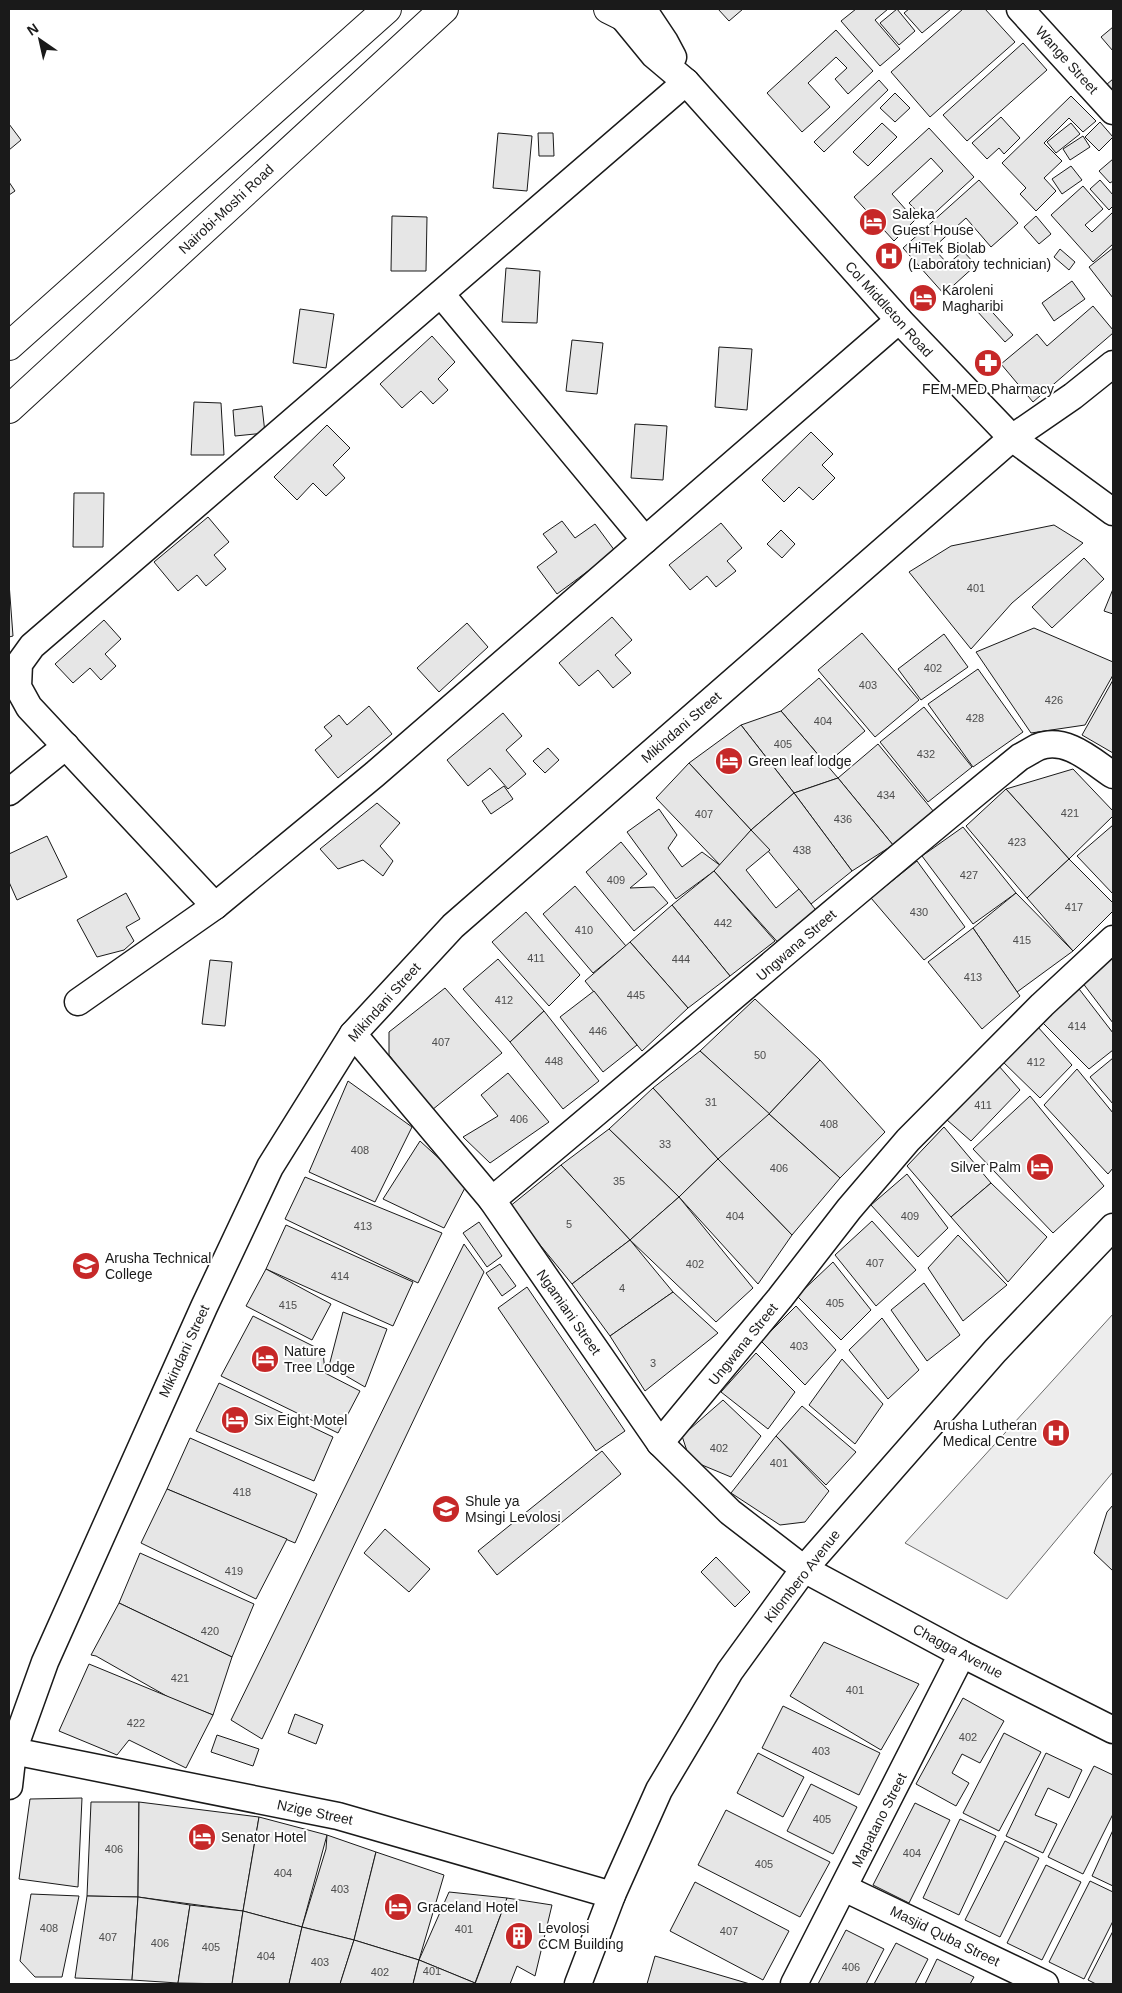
<svg xmlns="http://www.w3.org/2000/svg" width="1122" height="1993" viewBox="0 0 1122 1993" font-family="Arial,sans-serif">
<rect width="100%" height="100%" fill="#fff"/>
<polygon fill="#ededed" stroke="#6a6a6a" points="1113,1314 1113,1472 1007,1599 905,1543"/>
<g fill="#e6e6e6" stroke="#1a1a1a">
<polygon points="718,9 743,9 729,21"/>
<polygon points="856,9 888,9 875,20 900,49 880,66 841,21"/>
<polygon points="897,9 915,31 899,45 880,23"/>
<polygon points="909,9 951,9 922,33 904,13"/>
<polygon points="963,9 985,9 1015,42 930,117 891,72"/>
<polygon points="1113,27 1113,51 1101,37"/>
<polygon points="836,30 873,71 848,94 835,79 847,68 836,57 808,83 830,107 802,132 767,93"/>
<polygon points="1023,43 1047,70 967,141 943,115"/>
<polygon points="1113,79 1113,94 1106,85"/>
<polygon points="879,80 888,90 824,152 814,142"/>
<polygon points="895,93 910,108 895,122 880,108"/>
<polygon points="1071,96 1096,121 1083,132 1069,118 1044,143 1062,161 1044,178 1056,191 1036,211 1020,194 1026,188 1002,163"/>
<polygon points="1001,117 1020,138 1004,154 999,148 987,159 972,143"/>
<polygon points="1100,122 1113,137 1099,151 1085,137"/>
<polygon points="882,123 897,137 868,166 853,152"/>
<polygon points="1071,123 1080,134 1056,153 1047,142"/>
<polygon points="9,124 21,140 9,150"/>
<polygon points="929,128 974,177 926,221 909,203 943,171 931,158 892,194 915,220 894,241 854,197"/>
<polygon points="498,133 532,136 527,191 493,188"/>
<polygon points="538,133 553,133 554,156 539,156"/>
<polygon points="1083,136 1090,147 1070,160 1063,149"/>
<polygon points="1113,159 1113,181 1110,183 1099,171"/>
<polygon points="1071,166 1082,180 1062,194 1052,179"/>
<polygon points="979,180 1018,223 991,247 966,218 933,248 948,264 963,251 976,265 944,294 903,248"/>
<polygon points="1100,180 1113,195 1113,206 1109,210 1090,189"/>
<polygon points="9,182 15,191 9,195"/>
<polygon points="1083,186 1103,209 1085,225 1092,232 1113,212 1113,244 1093,262 1051,215"/>
<polygon points="392,216 427,217 426,271 391,271"/>
<polygon points="1036,216 1051,234 1039,244 1024,227"/>
<polygon points="1113,248 1113,298 1089,267"/>
<polygon points="1060,249 1075,262 1069,270 1054,257"/>
<polygon points="506,268 540,271 537,323 502,322"/>
<polygon points="1072,281 1085,299 1054,321 1042,303"/>
<polygon points="985,304 1013,335 1005,342 977,311"/>
<polygon points="1093,306 1113,330 1113,333 1033,402 1001,364 1037,334 1047,346"/>
<polygon points="300,309 334,314 326,368 293,363"/>
<polygon points="432,336 455,362 438,379 448,390 433,404 421,391 402,408 380,384"/>
<polygon points="572,340 603,343 597,394 566,391"/>
<polygon points="719,347 752,349 747,410 715,407"/>
<polygon points="194,402 221,403 224,455 191,455"/>
<polygon points="262,406 265,433 235,436 233,410"/>
<polygon points="635,424 667,426 663,480 631,478"/>
<polygon points="327,425 350,448 333,465 345,478 326,496 313,483 297,500 274,477"/>
<polygon points="811,432 833,454 822,465 835,478 813,500 799,487 784,502 762,480"/>
<polygon points="74,493 104,493 103,547 73,547"/>
<polygon points="208,517 229,542 214,555 226,569 206,586 197,575 178,591 154,562"/>
<polygon points="562,521 575,538 595,524 615,551 557,594 537,567 557,552 543,534"/>
<polygon points="721,523 742,548 727,561 736,571 716,587 707,576 690,590 669,565"/>
<polygon points="1054,525 1083,543 1012,603 971,649 909,572 951,546"/>
<polygon points="781,530 795,544 782,558 767,544"/>
<polygon points="1084,558 1104,579 1052,628 1032,607"/>
<polygon points="9,583 13,636 9,637"/>
<polygon points="1113,589 1113,614 1104,611"/>
<polygon points="612,617 632,640 615,655 631,673 613,688 598,670 579,686 559,663"/>
<polygon points="104,620 121,639 105,654 116,666 101,680 90,668 73,683 55,664"/>
<polygon points="467,623 488,647 439,692 417,668"/>
<polygon points="1034,628 1113,662 1113,675 1085,725 1031,733 976,652"/>
<polygon points="862,633 919,700 875,737 818,670"/>
<polygon points="944,634 968,667 921,700 898,669"/>
<polygon points="978,669 1023,732 973,767 928,704"/>
<polygon points="819,678 865,731 826,764 781,711"/>
<polygon points="1113,680 1113,753 1082,735"/>
<polygon points="369,706 392,734 338,778 315,750 332,736 324,727 339,715 347,725"/>
<polygon points="924,707 972,767 928,802 880,742"/>
<polygon points="781,711 826,764 838,778 794,793 741,725"/>
<polygon points="503,713 522,736 506,750 526,774 508,789 490,768 468,786 447,760"/>
<polygon points="741,725 794,793 751,830 689,763"/>
<polygon points="878,744 934,812 893,845 838,778"/>
<polygon points="548,748 559,760 545,773 533,761"/>
<polygon points="689,763 751,830 721,866 656,798"/>
<polygon points="1073,769 1113,811 1113,816 1069,859 1006,789"/>
<polygon points="838,778 893,845 852,871 794,793"/>
<polygon points="504,786 513,799 491,814 482,801"/>
<polygon points="1006,789 1069,859 1027,898 966,826"/>
<polygon points="794,793 852,871 811,904 751,830"/>
<polygon points="377,803 400,823 380,846 393,861 383,876 363,860 338,869 320,849"/>
<polygon points="659,809 677,835 668,848 682,867 702,852 721,866 676,899 627,832"/>
<polygon points="1113,825 1113,894 1077,856"/>
<polygon points="963,827 1016,893 973,924 922,856"/>
<polygon points="751,830 770,850 746,870 776,908 799,889 819,914 782,947 714,871"/>
<polygon points="47,836 67,877 17,900 9,882 9,854"/>
<polygon points="621,842 647,874 630,888 654,887 668,903 634,931 586,872"/>
<polygon points="1069,859 1113,903 1113,911 1073,951 1027,898"/>
<polygon points="917,861 965,927 924,960 871,898"/>
<polygon points="714,871 775,941 730,976 672,905"/>
<polygon points="575,886 626,946 593,973 543,914"/>
<polygon points="126,893 140,919 126,927 134,941 124,950 97,957 77,920"/>
<polygon points="1016,893 1073,951 1017,992 973,928"/>
<polygon points="672,905 730,976 688,1008 630,942"/>
<polygon points="526,912 580,975 549,1006 492,942"/>
<polygon points="973,928 1020,996 982,1029 928,962"/>
<polygon points="630,942 688,1008 642,1051 585,981"/>
<polygon points="1113,958 1113,1023 1082,982"/>
<polygon points="498,959 544,1011 510,1042 463,989"/>
<polygon points="210,960 232,962 225,1026 202,1024"/>
<polygon points="1076,985 1113,1033 1113,1050 1089,1069 1040,1020"/>
<polygon points="445,988 502,1053 432,1110 389,1055 389,1032"/>
<polygon points="594,991 637,1045 603,1072 560,1017"/>
<polygon points="755,999 820,1060 769,1114 700,1051"/>
<polygon points="544,1011 599,1081 563,1109 510,1042"/>
<polygon points="1037,1026 1072,1065 1040,1098 1000,1059"/>
<polygon points="700,1051 772,1116 718,1159 653,1088"/>
<polygon points="1113,1058 1113,1104 1090,1077"/>
<polygon points="820,1060 885,1132 840,1178 769,1114"/>
<polygon points="998,1065 1020,1090 971,1141 947,1120"/>
<polygon points="1077,1069 1113,1113 1113,1168 1108,1174 1044,1105"/>
<polygon points="508,1073 549,1122 490,1163 463,1137 498,1116 481,1095"/>
<polygon points="348,1081 412,1127 375,1202 309,1172"/>
<polygon points="653,1088 718,1159 679,1197 609,1129"/>
<polygon points="1030,1096 1104,1186 1053,1233 973,1149"/>
<polygon points="769,1114 840,1178 792,1235 718,1159"/>
<polygon points="944,1127 991,1183 951,1217 907,1166"/>
<polygon points="609,1129 679,1197 630,1240 561,1165"/>
<polygon points="420,1141 467,1184 444,1228 383,1199"/>
<polygon points="718,1159 792,1235 758,1284 679,1197"/>
<polygon points="561,1165 630,1240 572,1284 509,1207"/>
<polygon points="907,1174 948,1228 918,1257 871,1205"/>
<polygon points="305,1177 442,1233 418,1283 285,1219"/>
<polygon points="991,1183 1047,1237 1008,1282 951,1217"/>
<polygon points="679,1197 753,1288 716,1322 630,1240"/>
<polygon points="872,1221 916,1270 876,1306 835,1255"/>
<polygon points="479,1222 502,1256 487,1267 463,1233"/>
<polygon points="286,1225 413,1282 393,1326 266,1269"/>
<polygon points="958,1235 1007,1285 963,1321 928,1268"/>
<polygon points="630,1240 673,1292 610,1336 572,1284"/>
<polygon points="464,1244 484,1272 262,1739 231,1720"/>
<polygon points="833,1262 871,1310 841,1340 797,1296"/>
<polygon points="500,1264 516,1286 502,1296 486,1273"/>
<polygon points="266,1269 331,1304 312,1340 246,1306"/>
<polygon points="924,1283 960,1335 927,1361 891,1310"/>
<polygon points="527,1287 625,1431 596,1451 498,1308"/>
<polygon points="673,1292 718,1333 645,1391 610,1336"/>
<polygon points="796,1306 836,1350 805,1385 761,1341"/>
<polygon points="343,1312 387,1329 365,1387 329,1366"/>
<polygon points="253,1316 323,1351 325,1373 360,1391 338,1433 221,1376"/>
<polygon points="882,1318 919,1370 888,1399 849,1350"/>
<polygon points="756,1353 795,1392 768,1429 721,1392"/>
<polygon points="842,1359 883,1404 855,1444 809,1405"/>
<polygon points="219,1383 333,1437 314,1481 196,1431"/>
<polygon points="723,1400 761,1436 731,1477 690,1460 682,1436"/>
<polygon points="802,1406 856,1452 826,1485 776,1436"/>
<polygon points="776,1436 829,1491 805,1522 780,1525 731,1493"/>
<polygon points="190,1438 317,1494 295,1543 167,1489"/>
<polygon points="602,1451 621,1474 497,1575 478,1551"/>
<polygon points="167,1489 287,1539 256,1599 141,1543"/>
<polygon points="1113,1505 1113,1571 1094,1553 1107,1512"/>
<polygon points="385,1529 430,1569 409,1592 364,1553"/>
<polygon points="140,1553 254,1604 232,1657 119,1603"/>
<polygon points="716,1557 750,1592 735,1607 701,1572"/>
<polygon points="119,1603 232,1657 213,1715 170,1698 96,1656 91,1655"/>
<polygon points="824,1642 919,1684 881,1750 790,1696"/>
<polygon points="89,1664 213,1715 186,1768 129,1740 117,1755 59,1731"/>
<polygon points="963,1698 1004,1721 980,1763 962,1754 952,1773 969,1783 956,1806 916,1784"/>
<polygon points="783,1706 880,1753 859,1795 762,1748"/>
<polygon points="295,1714 323,1725 316,1744 288,1733"/>
<polygon points="1004,1733 1041,1752 999,1831 963,1813"/>
<polygon points="217,1735 259,1749 253,1766 211,1752"/>
<polygon points="758,1753 804,1777 783,1817 737,1793"/>
<polygon points="1046,1753 1082,1770 1069,1798 1048,1788 1035,1815 1057,1824 1043,1853 1006,1836"/>
<polygon points="1094,1766 1113,1775 1113,1814 1083,1874 1048,1857"/>
<polygon points="811,1784 857,1807 833,1854 787,1831"/>
<polygon points="82,1798 78,1887 19,1879 30,1799"/>
<polygon points="91,1802 139,1802 138,1897 87,1896"/>
<polygon points="139,1802 259,1817 243,1911 138,1897"/>
<polygon points="915,1803 950,1820 909,1903 873,1885"/>
<polygon points="726,1810 830,1862 800,1917 698,1865"/>
<polygon points="259,1817 327,1835 302,1927 243,1911"/>
<polygon points="960,1819 996,1836 959,1915 923,1898"/>
<polygon points="1113,1830 1113,1886 1092,1876"/>
<polygon points="327,1835 376,1852 354,1940 302,1927 326,1849"/>
<polygon points="1005,1841 1039,1858 1000,1937 965,1920"/>
<polygon points="376,1852 444,1875 419,1960 354,1940"/>
<polygon points="1046,1865 1081,1882 1042,1960 1007,1943"/>
<polygon points="1090,1881 1113,1892 1113,1921 1084,1979 1049,1962"/>
<polygon points="695,1882 789,1931 763,1980 670,1931"/>
<polygon points="449,1892 507,1898 475,1983 419,1960"/>
<polygon points="31,1894 79,1896 62,1977 35,1977 20,1961"/>
<polygon points="87,1896 138,1897 132,1980 75,1978"/>
<polygon points="138,1897 190,1905 178,1983 132,1980"/>
<polygon points="507,1898 552,1905 535,1976 517,1966 510,1984 475,1984"/>
<polygon points="190,1905 243,1911 232,1984 178,1983"/>
<polygon points="243,1911 302,1927 289,1984 232,1984"/>
<polygon points="302,1927 354,1940 340,1984 289,1984"/>
<polygon points="846,1930 884,1949 866,1984 818,1984"/>
<polygon points="1113,1931 1113,1984 1096,1984 1088,1980"/>
<polygon points="354,1940 419,1960 413,1984 340,1984"/>
<polygon points="896,1943 928,1959 915,1984 874,1984"/>
<polygon points="655,1956 750,1984 647,1984"/>
<polygon points="937,1959 974,1977 970,1984 925,1984"/>
<polygon points="419,1960 475,1983 475,1984 413,1984"/>
</g>
<g fill="none" stroke-linecap="round" stroke-linejoin="round">
<defs>
<g id="minor">
<polyline points="643,9 665,42 673,57"/>
<polyline points="1020,9 1113,111"/>
<polyline points="622,16 654,55 686,82 899,320 1012,438 1113,512"/>
<polyline points="441,294 645,540"/>
<polyline points="9,792 66,746"/>
<polyline points="215,906 29,707 18,687 19,664 32,646 686,82"/>
<polyline points="78,1002 215,906 375,774 899,320"/>
<polyline points="353,1034 492,1200 660,1443 730,1512 804,1569 962,1654 1113,1730"/>
<path d="M492,1200C669,1053 842,902 1020,757C1026,754 1032,750 1038,747C1066,736 1092,761 1113,775"/>
<polyline points="660,1443 780,1298 849,1209 908,1140 1042,1005 1113,939"/>
<polyline points="13,1751 338,1816 612,1895"/>
<polyline points="9,1786 13,1751 45,1662 204,1307 270,1167 353,1034 453,926 1012,438 1073,396 1113,364"/>
<polyline points="844,1888 1045,1984"/>
<polyline points="578,1984 612,1895 659,1790 730,1671 804,1569 995,1351 1113,1227"/>
<polyline points="794,1984 962,1654"/>
</g>
<g id="highway">
<polyline points="608,9 622,16"/>
<polyline points="9,346 387,9"/>
<polyline points="9,409 444,9"/>
</g>
</defs>
<use href="#minor" stroke="#1a1a1a" stroke-width="29"/>
<use href="#highway" stroke="#1a1a1a" stroke-width="30"/>
<use href="#minor" stroke="#fff" stroke-width="26"/>
<use href="#highway" stroke="#fff" stroke-width="28"/>
</g>
<defs>
<symbol id="hotel-disc" viewBox="-11 -11 22 22"><circle r="9.5" fill="#c62828" stroke="#fff"/><path d="M-6-4.5h1.5V1H6V5H4.5V3h-9V5H-6ZM-4 0a1.8 1.8 0 1 1 3.6 0ZM.5 0V-2.5h3Q6-2.5 6 0Z" fill="#fff"/></symbol>
<symbol id="hospital-disc" viewBox="-11 -11 22 22"><circle r="9.5" fill="#c62828" stroke="#fff"/><path d="M-5-5h3v3.5h4V-5h3V5h-3V1.5h-4V5h-3Z" fill="#fff"/></symbol>
<symbol id="pharmacy-disc" viewBox="-11 -11 22 22"><circle r="9.5" fill="#c62828" stroke="#fff"/><path d="M-2-6h4v4h4v4h-4v4h-4v-4h-4v-4h4Z" fill="#fff"/></symbol>
<symbol id="university-disc" viewBox="-11 -11 22 22"><circle r="9.5" fill="#c62828" stroke="#fff"/><path d="M0-5L7-2L0 1L-7-2ZM-4 1L0 2.5L4 1V4Q0 6-4 4Z" fill="#fff"/></symbol>
<symbol id="school-disc" viewBox="-11 -11 22 22"><circle r="9.5" fill="#c62828" stroke="#fff"/><path d="M0-5L7-2L0 1L-7-2ZM-4 1L0 2.5L4 1V4Q0 6-4 4Z" fill="#fff"/></symbol>
<symbol id="building-disc" viewBox="-11 -11 22 22"><circle r="9.5" fill="#c62828" stroke="#fff"/><path d="M-4-6H4V6H1V3H-1V6H-4ZM-2.5-4.3h1.7v1.8h-1.7ZM.8-4.3h1.7v1.8H.8ZM-2.5-1h1.7V.8h-1.7ZM.8-1h1.7V.8H.8Z" fill="#fff"/></symbol>
</defs>
<g fill-rule="evenodd">
<use href="#hotel-disc" x="857" y="206" width="32" height="32"/>
<use href="#hospital-disc" x="873" y="240" width="32" height="32"/>
<use href="#hotel-disc" x="907" y="282" width="32" height="32"/>
<use href="#pharmacy-disc" x="972" y="347" width="32" height="32"/>
<use href="#hotel-disc" x="713" y="745" width="32" height="32"/>
<use href="#hotel-disc" x="1024" y="1151" width="32" height="32"/>
<use href="#university-disc" x="70" y="1250" width="32" height="32"/>
<use href="#hotel-disc" x="249" y="1343" width="32" height="32"/>
<use href="#hotel-disc" x="219" y="1404" width="32" height="32"/>
<use href="#hospital-disc" x="1040" y="1417" width="32" height="32"/>
<use href="#school-disc" x="430" y="1493" width="32" height="32"/>
<use href="#hotel-disc" x="186" y="1821" width="32" height="32"/>
<use href="#hotel-disc" x="382" y="1891" width="32" height="32"/>
<use href="#building-disc" x="503" y="1920" width="32" height="32"/>
</g>
<g text-anchor="middle" dominant-baseline="central" stroke-width="4" stroke-linejoin="round" paint-order="stroke">
<g font-size="11" fill="#4d4d4d">
<text x="976" y="588">401</text>
<text x="933" y="668">402</text>
<text x="868" y="685">403</text>
<text x="1054" y="700">426</text>
<text x="975" y="718">428</text>
<text x="823" y="721">404</text>
<text x="783" y="744">405</text>
<text x="926" y="754">432</text>
<text x="886" y="795">434</text>
<text x="1070" y="813">421</text>
<text x="704" y="814">407</text>
<text x="843" y="819">436</text>
<text x="1017" y="842">423</text>
<text x="802" y="850">438</text>
<text x="969" y="875">427</text>
<text x="616" y="880">409</text>
<text x="1074" y="907">417</text>
<text x="919" y="912">430</text>
<text x="723" y="923">442</text>
<text x="584" y="930">410</text>
<text x="1022" y="940">415</text>
<text x="536" y="958">411</text>
<text x="681" y="959">444</text>
<text x="973" y="977">413</text>
<text x="636" y="995">445</text>
<text x="504" y="1000">412</text>
<text x="1077" y="1026">414</text>
<text x="598" y="1031">446</text>
<text x="441" y="1042">407</text>
<text x="760" y="1055">50</text>
<text x="554" y="1061">448</text>
<text x="1036" y="1062">412</text>
<text x="711" y="1102">31</text>
<text x="983" y="1105">411</text>
<text x="519" y="1119">406</text>
<text x="829" y="1124">408</text>
<text x="665" y="1144">33</text>
<text x="360" y="1150">408</text>
<text x="779" y="1168">406</text>
<text x="619" y="1181">35</text>
<text x="735" y="1216">404</text>
<text x="910" y="1216">409</text>
<text x="569" y="1224">5</text>
<text x="363" y="1226">413</text>
<text x="875" y="1263">407</text>
<text x="695" y="1264">402</text>
<text x="340" y="1276">414</text>
<text x="622" y="1288">4</text>
<text x="835" y="1303">405</text>
<text x="288" y="1305">415</text>
<text x="799" y="1346">403</text>
<text x="653" y="1363">3</text>
<text x="719" y="1448">402</text>
<text x="779" y="1463">401</text>
<text x="242" y="1492">418</text>
<text x="234" y="1571">419</text>
<text x="210" y="1631">420</text>
<text x="180" y="1678">421</text>
<text x="855" y="1690">401</text>
<text x="136" y="1723">422</text>
<text x="968" y="1737">402</text>
<text x="821" y="1751">403</text>
<text x="822" y="1819">405</text>
<text x="114" y="1849">406</text>
<text x="912" y="1853">404</text>
<text x="764" y="1864">405</text>
<text x="283" y="1873">404</text>
<text x="340" y="1889">403</text>
<text x="49" y="1928">408</text>
<text x="464" y="1929">401</text>
<text x="729" y="1931">407</text>
<text x="108" y="1937">407</text>
<text x="160" y="1943">406</text>
<text x="211" y="1947">405</text>
<text x="266" y="1956">404</text>
<text x="320" y="1962">403</text>
<text x="851" y="1967">406</text>
<text x="432" y="1971">401</text>
<text x="380" y="1972">402</text>
</g>
<g font-size="14" fill="#1a1a1a" stroke="#fff">
<text transform="translate(1067 60) rotate(48)">Wange Street</text>
<text transform="translate(226 209) rotate(-43)">Nairobi-Moshi Road</text>
<text transform="translate(889 309) rotate(48)">Col Middleton Road</text>
<text transform="translate(681 727) rotate(-41)">Mikindani Street</text>
<text transform="translate(796 945) rotate(-41)">Ungwana Street</text>
<text transform="translate(384 1002) rotate(-48)">Mikindani Street</text>
<text transform="translate(569 1312) rotate(55)">Ngamiani Street</text>
<text transform="translate(743 1344) rotate(-51)">Ungwana Street</text>
<text transform="translate(184 1351) rotate(-65)">Mikindani Street</text>
<text transform="translate(802 1576) rotate(-52)">Kilombero Avenue</text>
<text transform="translate(958 1651) rotate(28)">Chagga Avenue</text>
<text transform="translate(315 1812) rotate(12)">Nzige Street</text>
<text transform="translate(879 1820) rotate(-63)">Mapatano Street</text>
<text transform="translate(945 1936) rotate(26)">Masjid Quba Street</text>
</g>
<g font-size="14" fill="#1a1a1a" stroke="#fff" text-anchor="start">
<text x="892" y="214">Saleka<tspan x="892" dy="16">Guest House</tspan></text>
<text x="908" y="248">HiTek Biolab<tspan x="908" dy="16">(Laboratory technician)</tspan></text>
<text x="942" y="290">Karoleni<tspan x="942" dy="16">Magharibi</tspan></text>
<text x="988" y="389" text-anchor="middle">FEM-MED Pharmacy</text>
<text x="748" y="761">Green leaf lodge</text>
<text x="1021" y="1167" text-anchor="end">Silver Palm</text>
<text x="105" y="1258">Arusha Technical<tspan x="105" dy="16">College</tspan></text>
<text x="284" y="1351">Nature<tspan x="284" dy="16">Tree Lodge</tspan></text>
<text x="254" y="1420">Six Eight Motel</text>
<text x="1037" y="1425" text-anchor="end">Arusha Lutheran<tspan x="1037" dy="16">Medical Centre</tspan></text>
<text x="465" y="1501">Shule ya<tspan x="465" dy="16">Msingi Levolosi</tspan></text>
<text x="221" y="1837">Senator Hotel</text>
<text x="417" y="1907">Graceland Hotel</text>
<text x="538" y="1928">Levolosi<tspan x="538" dy="16">CCM Building</tspan></text>
</g>
</g>
<rect width="1122" height="1993" fill="none" stroke="#1a1a1a" stroke-width="20"/>
<g transform="translate(40 40) rotate(326)" stroke="#ffffff" stroke-width="4" paint-order="stroke">
<path d="M0-4L9 19L0 12L-9 19Z" fill="#1a1a1a"/>
<text y="-8" font-size="14" font-weight="bold" text-anchor="middle" fill="#1a1a1a">N</text>
</g>
</svg>
